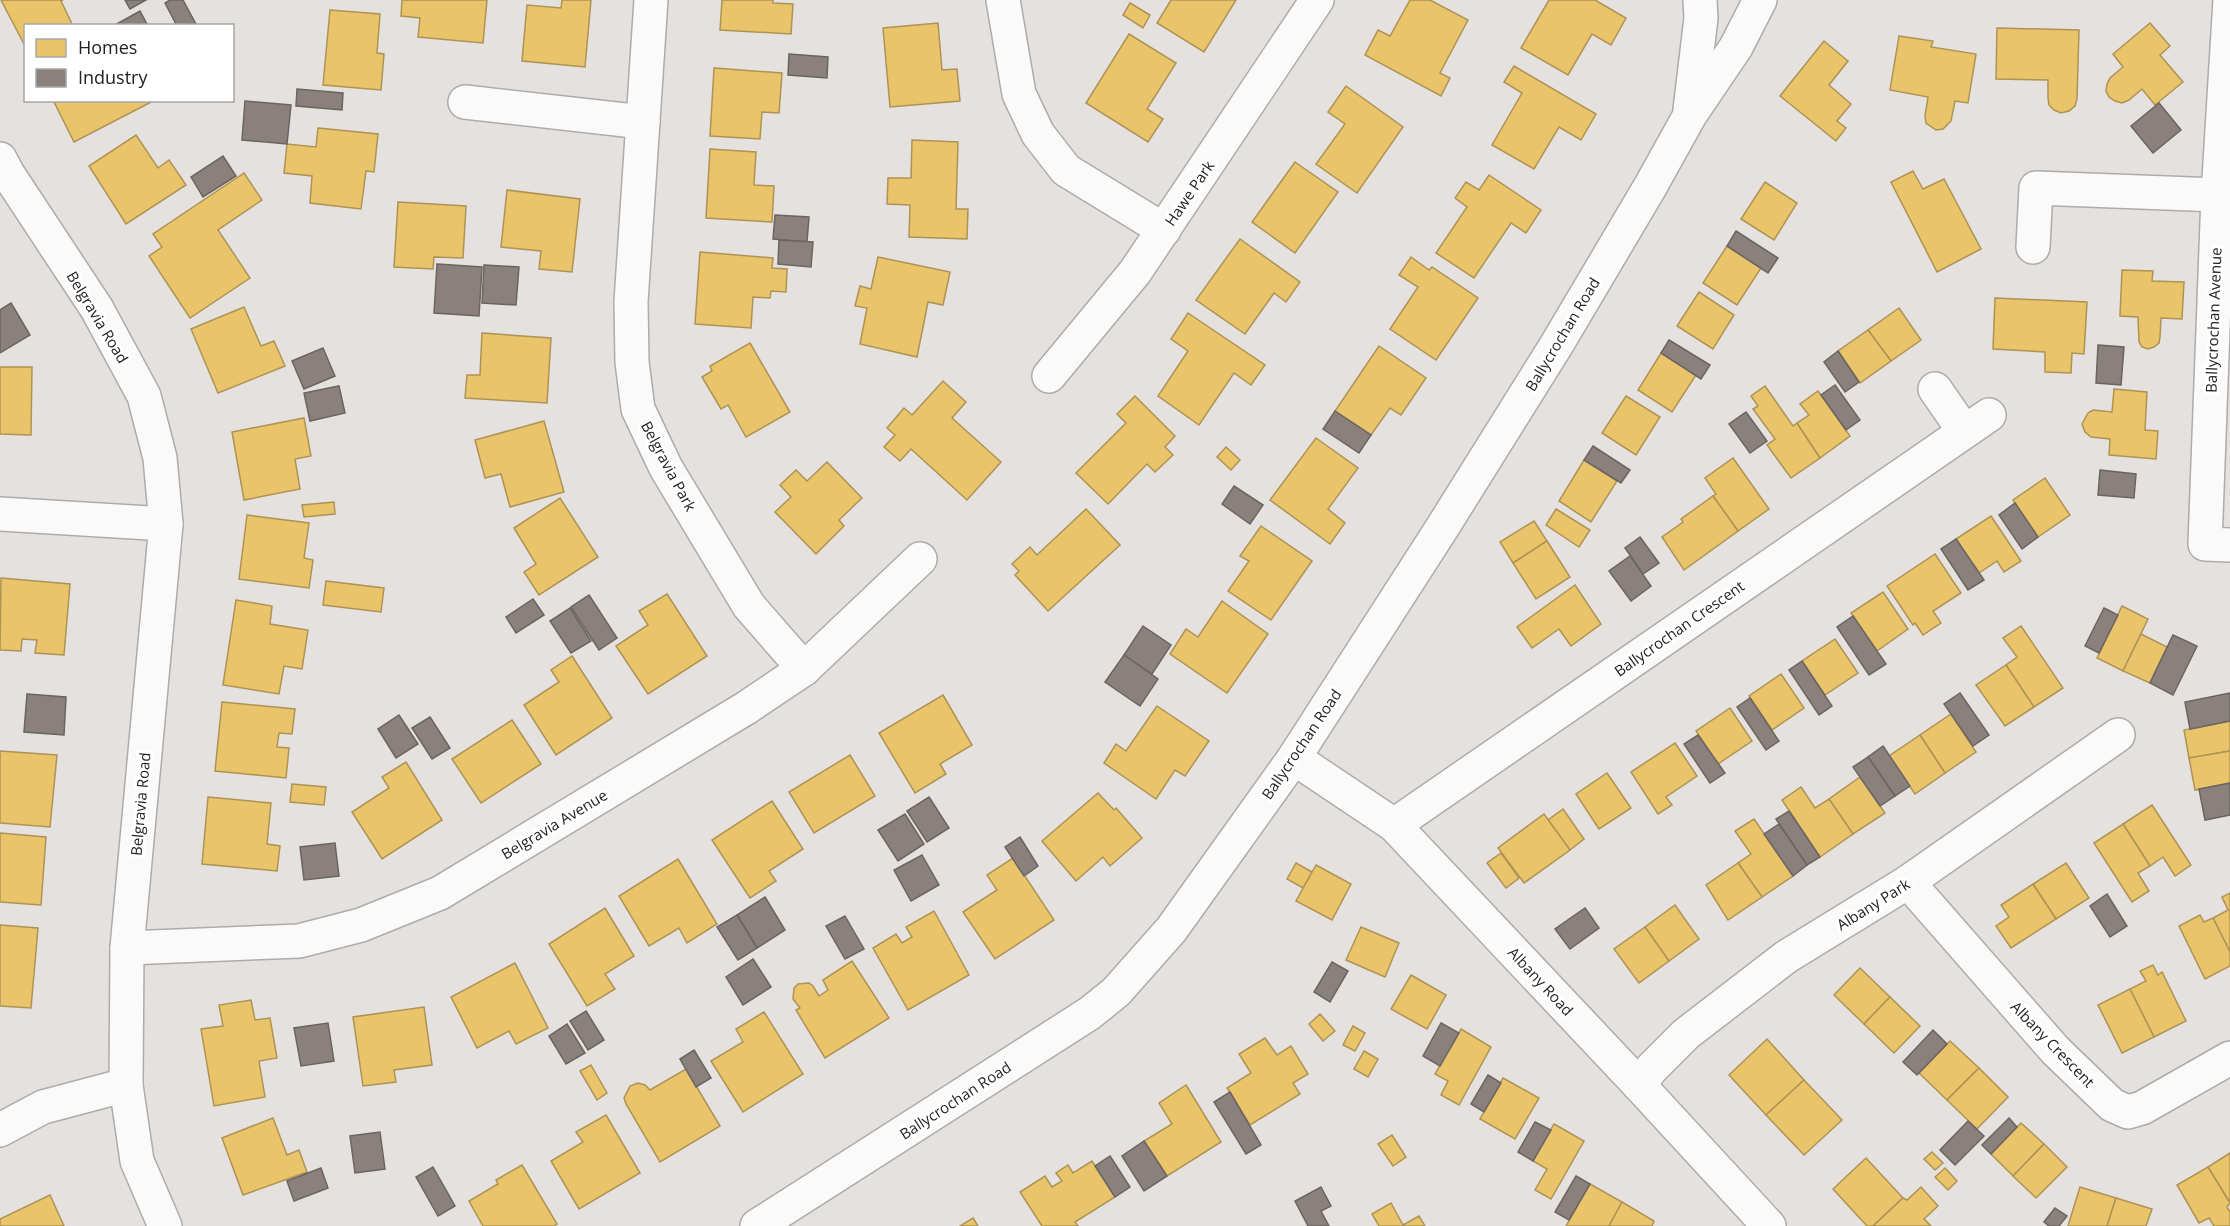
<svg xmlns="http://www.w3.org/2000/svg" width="2230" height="1226" viewBox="0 0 2230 1226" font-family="'Open Sans',sans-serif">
<rect width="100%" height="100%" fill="#e4e1df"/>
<g fill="#e9c46a" stroke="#ae9354" stroke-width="1.5">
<polygon points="1,0 63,0 61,1 73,26 26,26 26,48"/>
<polygon points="402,0 487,0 483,43 418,37 420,18 401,16"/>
<polygon points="562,0 591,0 585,67 522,61 527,5 561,8"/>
<polygon points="722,0 773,0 773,3 793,4 791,34 720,30"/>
<polygon points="1171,0 1236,0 1204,52 1157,23"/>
<polygon points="1410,0 1430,0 1468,20 1440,73 1450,78 1441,96 1365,55 1378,30 1390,36"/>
<polygon points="1549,0 1595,0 1626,18 1611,45 1592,34 1568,75 1521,48"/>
<polygon points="1130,3 1150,15 1143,28 1123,15"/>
<polygon points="330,10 380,14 377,53 384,54 381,90 323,85"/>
<polygon points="938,23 942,70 957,69 960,101 890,107 883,28"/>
<polygon points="2150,23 2170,46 2160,55 2183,82 2155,105 2142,89 2129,100 2122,103 2115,101 2109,97 2106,91 2107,84 2110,78 2123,67 2113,54"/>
<polygon points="1997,28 2079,30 2077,99 2075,106 2069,111 2061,113 2054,110 2049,105 2048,98 2048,80 1996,79"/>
<polygon points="1129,34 1176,63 1147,109 1163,119 1148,142 1086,103"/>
<polygon points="1899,36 1933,41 1931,47 1976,54 1968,103 1955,101 1951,121 1943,129 1936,130 1926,123 1925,116 1928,97 1890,90"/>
<polygon points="1824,41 1848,61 1829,85 1851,104 1837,121 1846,128 1836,141 1780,96"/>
<polygon points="1514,66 1596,114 1581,140 1559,127 1534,169 1492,145 1522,93 1504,82"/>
<polygon points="714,68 782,73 779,113 762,112 760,139 710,136"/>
<polygon points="1346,86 1403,127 1357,193 1316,164 1345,124 1328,112"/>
<polygon points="53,100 155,100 74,142"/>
<polygon points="318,128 378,134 374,172 366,171 361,209 310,203 312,176 284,173 287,144 316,147"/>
<polygon points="136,135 158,168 169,160 186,185 126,224 89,166"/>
<polygon points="912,140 958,142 956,209 968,209 967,239 909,237 910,205 887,204 888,178 911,178"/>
<polygon points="710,149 756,152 754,185 774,186 772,222 706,218"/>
<polygon points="1295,162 1338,192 1295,253 1252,222"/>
<polygon points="1913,171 1923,189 1944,179 1981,249 1937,272 1891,182"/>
<polygon points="244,173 262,200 218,230 250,278 190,318 149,256 162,247 153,234"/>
<polygon points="1489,175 1541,210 1526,233 1511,223 1474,278 1436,253 1467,207 1455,198 1466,182 1479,190"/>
<polygon points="1765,182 1797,203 1774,240 1741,219"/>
<polygon points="507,190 580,199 572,272 539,269 541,251 501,247"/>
<polygon points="398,202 466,206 463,258 434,257 433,269 394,267"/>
<polygon points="1240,239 1300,282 1286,302 1274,293 1245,334 1196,300"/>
<polygon points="1727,246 1761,268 1737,305 1703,283"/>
<polygon points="700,252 773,258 772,268 787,269 786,292 771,291 770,298 753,297 751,328 695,324"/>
<polygon points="878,257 950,272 943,305 928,302 917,357 860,344 867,308 855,306 860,286 871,289"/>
<polygon points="1411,257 1429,270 1432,267 1478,298 1436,360 1390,329 1418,287 1399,275"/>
<polygon points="2122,270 2153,271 2152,281 2184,282 2182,319 2161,318 2160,337 2159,343 2154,347 2148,349 2142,347 2139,342 2138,317 2120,316"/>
<polygon points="1699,292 1734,315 1713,349 1677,326"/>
<polygon points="1995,298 2087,302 2084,354 2072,353 2071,373 2045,372 2045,352 1993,349"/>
<polygon points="244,307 261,346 274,341 285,366 218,393 191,329"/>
<polygon points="1899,308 1921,340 1891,361 1868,330"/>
<polygon points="1188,313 1265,365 1251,385 1234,373 1199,425 1158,396 1188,351 1171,339"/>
<polygon points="1868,330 1891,361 1860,383 1838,351"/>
<polygon points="482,333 551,338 547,403 465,398 467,375 480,375"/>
<polygon points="750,343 790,412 746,437 728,405 721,409 702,377 712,371 710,366"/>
<polygon points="1379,346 1426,378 1401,415 1390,408 1371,435 1335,411"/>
<polygon points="1661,353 1696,375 1672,412 1638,390"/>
<polygon points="0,367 32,367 31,435 0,434"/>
<polygon points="943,381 966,402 952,418 1001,462 967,500 911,449 900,461 884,447 895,435 887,428 904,408 912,415"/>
<polygon points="1765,386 1793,426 1797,423 1820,458 1791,478 1767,445 1775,439 1753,409 1758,406 1751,396"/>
<polygon points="2114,389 2147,392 2145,430 2158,431 2156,459 2109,455 2110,439 2091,437 2085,432 2082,424 2088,413 2093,410 2112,412"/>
<polygon points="1818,391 1850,436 1820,458 1797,423 1809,415 1800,404"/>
<polygon points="1135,396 1175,436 1165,447 1173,455 1155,472 1147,464 1108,504 1076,473 1126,423 1117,414"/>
<polygon points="1626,396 1660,417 1636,455 1602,433"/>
<polygon points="304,418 311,456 295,459 300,489 244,500 232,432"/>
<polygon points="544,421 564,492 510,507 501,474 485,478 475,440"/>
<polygon points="1316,438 1358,468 1328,509 1345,523 1330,544 1270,500"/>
<polygon points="1226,447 1240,460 1231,470 1217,457"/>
<polygon points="1733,458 1769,509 1738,531 1713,496 1716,494 1705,478"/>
<polygon points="1584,460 1617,481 1591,522 1559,501"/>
<polygon points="827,462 862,498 839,520 844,526 816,554 775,512 791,497 780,485 796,470 807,481"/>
<polygon points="2045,478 2070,515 2038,537 2013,500"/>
<polygon points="1713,496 1738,531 1684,570 1662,537 1683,522 1681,519"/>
<polygon points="560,498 598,557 539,595 524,572 536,564 514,528"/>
<polygon points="334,502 335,514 304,517 302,505"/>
<polygon points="1086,509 1120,545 1048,611 1015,575 1019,571 1012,564 1030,547 1037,555"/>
<polygon points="1556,509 1590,530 1579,547 1546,525"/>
<polygon points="247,515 309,523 304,558 313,560 309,588 239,579"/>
<polygon points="1991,516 2021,561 2004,572 1997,561 1979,573 1956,539"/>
<polygon points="1534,521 1547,541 1513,563 1500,542"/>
<polygon points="1261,526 1312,561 1271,620 1228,591 1249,561 1240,556"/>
<polygon points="1547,541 1570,577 1536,599 1513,563"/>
<polygon points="1935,554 1961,593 1933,611 1941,623 1923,635 1915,623 1913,625 1887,586"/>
<polygon points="1,578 70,584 64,655 35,653 37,640 22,639 21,651 0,650"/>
<polygon points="326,581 384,588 381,612 323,605"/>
<polygon points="1575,585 1601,624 1571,646 1559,629 1532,648 1517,627"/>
<polygon points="1883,592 1908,629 1877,651 1851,613"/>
<polygon points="667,594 707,656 648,694 616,646 648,625 639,611"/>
<polygon points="236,600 272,606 270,624 308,630 302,669 284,666 279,694 223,685"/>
<polygon points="1222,601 1268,634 1227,693 1170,654 1186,629 1198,637"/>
<polygon points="2122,606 2148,619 2123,671 2097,658"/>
<polygon points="2021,626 2063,688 2034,707 2006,665 2017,657 2003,638"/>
<polygon points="2141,634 2167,647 2150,683 2123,671"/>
<polygon points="1835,639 1858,673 1825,695 1802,661"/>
<polygon points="572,656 612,718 556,755 524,705 559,682 551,670"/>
<polygon points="2006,665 2034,707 2005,726 1976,685"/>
<polygon points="1781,674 1804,708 1772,730 1749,696"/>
<polygon points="943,695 972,745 940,764 946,774 915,793 879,733"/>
<polygon points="222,702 295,709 292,734 279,733 277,747 289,748 286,778 215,771"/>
<polygon points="1157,706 1209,741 1185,776 1175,770 1156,799 1104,763 1116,744 1126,751"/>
<polygon points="1730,708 1752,741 1718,764 1696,731"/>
<polygon points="1951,714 1976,752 1945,773 1920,735"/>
<polygon points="512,720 541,764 481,803 452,759"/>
<polygon points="2230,721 2230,751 2189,758 2184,730"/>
<polygon points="1920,735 1945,773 1915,794 1889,756"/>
<polygon points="1675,743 1697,776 1666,797 1672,805 1658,814 1631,772"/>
<polygon points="0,751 57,755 50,827 0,823"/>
<polygon points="2230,751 2230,783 2195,790 2189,758"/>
<polygon points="850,755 875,796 814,833 789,792"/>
<polygon points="406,762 442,820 382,859 352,812 389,788 382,777"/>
<polygon points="1607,773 1631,808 1599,829 1576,794"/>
<polygon points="1860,777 1885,813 1853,834 1829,799"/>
<polygon points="292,784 326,787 324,805 290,802"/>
<polygon points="1801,787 1815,808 1829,799 1853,834 1820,857 1782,800"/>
<polygon points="1098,793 1114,810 1116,808 1142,838 1110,866 1103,857 1076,881 1042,841"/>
<polygon points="208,797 271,803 267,844 280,846 277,871 202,864"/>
<polygon points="772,801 803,849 769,871 776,881 750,898 712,840"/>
<polygon points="2152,805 2191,865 2175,876 2163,857 2150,866 2123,824"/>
<polygon points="1563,809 1584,839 1570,850 1548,820"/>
<polygon points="1544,814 1570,850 1524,883 1498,848"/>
<polygon points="1754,819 1793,876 1762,897 1738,863 1751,854 1735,831"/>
<polygon points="2123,824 2150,866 2138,873 2149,891 2132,902 2094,843"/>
<polygon points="0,833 46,837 41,905 0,902"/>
<polygon points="1501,853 1519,878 1506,888 1487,863"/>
<polygon points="1013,858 1054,920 995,959 963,912 997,890 987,875"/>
<polygon points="678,859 717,924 687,943 679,928 649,946 619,896"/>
<polygon points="1296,863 1312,872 1303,888 1287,879"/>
<polygon points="1738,863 1762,897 1728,920 1706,885"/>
<polygon points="2066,863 2089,898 2056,919 2033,884"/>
<polygon points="1316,865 1351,884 1332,920 1296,901"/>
<polygon points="2033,884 2056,919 2011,948 1996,926 2009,917 2001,905"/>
<polygon points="2230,893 2230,952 2213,918 2228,910 2222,897"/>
<polygon points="1675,905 1699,939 1669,961 1645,927"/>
<polygon points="605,908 634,956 605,974 615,989 587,1006 549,944"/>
<polygon points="934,911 969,975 908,1010 873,948 896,934 902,943 912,937 906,927"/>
<polygon points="2200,915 2204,922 2213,918 2230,952 2230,966 2205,979 2179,926"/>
<polygon points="0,925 38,928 31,1008 0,1006"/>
<polygon points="1361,927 1399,943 1385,977 1346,960"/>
<polygon points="1645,927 1669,961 1639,983 1614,949"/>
<polygon points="852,961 889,1018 825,1058 796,1010 800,1008 793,999 794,988 798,984 809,983 813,986 819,996 828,990 823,980"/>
<polygon points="515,963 548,1028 516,1044 509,1031 477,1048 451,997"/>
<polygon points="2153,965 2158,975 2162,972 2186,1021 2154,1037 2130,989 2146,981 2140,971"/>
<polygon points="1860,968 1890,997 1864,1024 1834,995"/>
<polygon points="1411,975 1446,995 1427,1029 1391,1009"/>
<polygon points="2130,989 2154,1037 2122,1053 2098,1005"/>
<polygon points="1890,997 1920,1026 1894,1053 1864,1024"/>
<polygon points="251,1000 255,1020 270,1018 277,1058 259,1061 265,1097 214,1106 201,1029 223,1026 219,1005"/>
<polygon points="424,1007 432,1065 394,1070 396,1082 363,1086 353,1017"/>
<polygon points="764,1012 803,1074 743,1112 711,1061 743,1042 736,1029"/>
<polygon points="1320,1014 1335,1031 1323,1041 1309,1024"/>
<polygon points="1353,1026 1365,1033 1355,1051 1343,1045"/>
<polygon points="1461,1029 1491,1047 1459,1105 1441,1095 1448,1081 1435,1074"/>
<polygon points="1265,1038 1277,1055 1291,1046 1308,1074 1293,1083 1300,1094 1250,1125 1227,1088 1251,1073 1239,1054"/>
<polygon points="1767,1039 1804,1080 1766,1115 1729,1075"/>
<polygon points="1950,1041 1979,1068 1947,1100 1919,1073"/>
<polygon points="1364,1051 1378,1059 1368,1077 1354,1069"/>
<polygon points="591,1065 607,1093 597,1100 580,1071"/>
<polygon points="1979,1068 2008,1097 1977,1129 1947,1100"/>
<polygon points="686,1069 720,1126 660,1162 626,1104 624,1098 630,1086 638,1083 645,1085 650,1090"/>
<polygon points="1503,1078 1539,1098 1515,1139 1480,1119"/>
<polygon points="1804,1080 1842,1120 1804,1155 1766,1115"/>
<polygon points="1186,1085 1221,1142 1167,1176 1144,1141 1172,1124 1159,1103"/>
<polygon points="606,1115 640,1173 579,1209 551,1161 583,1142 576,1132"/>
<polygon points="273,1118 287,1155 299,1150 307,1172 243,1195 222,1138"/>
<polygon points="2021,1123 2044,1144 2013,1176 1991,1154"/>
<polygon points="1554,1124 1584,1141 1551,1199 1535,1190 1547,1169 1533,1161"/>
<polygon points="1392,1135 1406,1157 1393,1166 1378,1144"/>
<polygon points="2044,1144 2067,1167 2036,1198 2013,1176"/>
<polygon points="1932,1152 1943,1163 1935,1170 1924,1159"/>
<polygon points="2230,1153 2230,1203 2208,1167"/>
<polygon points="1866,1158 1903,1198 1873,1226 1867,1226 1833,1189"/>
<polygon points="1092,1161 1115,1197 1075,1222 1078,1226 1042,1226 1020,1192 1045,1176 1052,1187 1062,1181 1056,1173 1068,1165 1073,1173"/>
<polygon points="522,1165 557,1224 554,1226 483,1226 469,1201 498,1184 496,1180"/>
<polygon points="2208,1167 2230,1203 2227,1207 2230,1212 2230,1226 2214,1226 2209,1218 2199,1223 2177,1185"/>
<polygon points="1945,1168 1957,1181 1948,1190 1935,1177"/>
<polygon points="1590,1184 1622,1202 1609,1226 1566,1226"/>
<polygon points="1921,1187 1938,1206 1924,1219 1931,1226 1873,1226 1903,1198 1907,1200"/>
<polygon points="2080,1187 2116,1198 2107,1226 2068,1226"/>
<polygon points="50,1195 64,1226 0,1226 0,1219"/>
<polygon points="2116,1198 2152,1209 2146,1226 2107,1226"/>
<polygon points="1622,1202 1654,1221 1652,1226 1609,1226"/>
<polygon points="1391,1203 1403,1225 1419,1216 1425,1226 1379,1226 1372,1214"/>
<polygon points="973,1218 978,1226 960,1226"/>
</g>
<g fill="#8a817c" stroke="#6b6461" stroke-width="1.5">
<polygon points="125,0 146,0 130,9"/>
<polygon points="170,0 183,0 196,24 177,26 165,3"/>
<polygon points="140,11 148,26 113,26"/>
<polygon points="789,54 828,57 827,78 788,75"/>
<polygon points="297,89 343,93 342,110 296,106"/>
<polygon points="245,101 291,105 287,144 242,140"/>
<polygon points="2159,103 2181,130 2153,153 2131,126"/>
<polygon points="223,156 236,176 203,197 191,177"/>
<polygon points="775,215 809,217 807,242 773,239"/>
<polygon points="1736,231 1778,258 1768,273 1727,246"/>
<polygon points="779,240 813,242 811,267 778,264"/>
<polygon points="437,264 482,267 479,316 434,313"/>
<polygon points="484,265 519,267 516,305 482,303"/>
<polygon points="11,303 30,335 0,353 0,310"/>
<polygon points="1669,340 1710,365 1701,379 1661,353"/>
<polygon points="2098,345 2124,347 2121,385 2096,383"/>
<polygon points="323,348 335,376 304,389 292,361"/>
<polygon points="1838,351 1859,382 1845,392 1824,362"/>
<polygon points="1835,385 1860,420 1846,430 1821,395"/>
<polygon points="339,386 345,413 310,421 304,393"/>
<polygon points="1335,411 1371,435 1359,453 1323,429"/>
<polygon points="1746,412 1767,441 1750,453 1729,424"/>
<polygon points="1593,446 1630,470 1621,483 1584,460"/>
<polygon points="2100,470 2136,474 2134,498 2098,495"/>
<polygon points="1234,486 1263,505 1250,524 1222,504"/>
<polygon points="2015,503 2038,537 2022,549 1999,515"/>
<polygon points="1640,537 1659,563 1643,574 1625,548"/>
<polygon points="1956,539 1984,580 1968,590 1941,549"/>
<polygon points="1630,556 1651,586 1631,601 1609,571"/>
<polygon points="589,595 617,638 599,650 571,607"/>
<polygon points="533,599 544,615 516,633 506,617"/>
<polygon points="570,608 591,641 571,653 550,621"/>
<polygon points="2104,608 2118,615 2099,653 2085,646"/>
<polygon points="1853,616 1886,664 1869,675 1837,627"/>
<polygon points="1143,626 1171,645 1152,674 1124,655"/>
<polygon points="2173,635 2197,646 2173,695 2150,683"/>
<polygon points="1124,655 1158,679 1140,706 1105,682"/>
<polygon points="1802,661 1832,706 1819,715 1789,670"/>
<polygon points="1960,693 1989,735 1973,746 1944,704"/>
<polygon points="2230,693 2230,721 2190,729 2185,702"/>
<polygon points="27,694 66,697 64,735 24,732"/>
<polygon points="1750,698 1779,741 1766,750 1737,707"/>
<polygon points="399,715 418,744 396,758 378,729"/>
<polygon points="430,717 450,748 432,759 412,728"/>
<polygon points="1698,735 1725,773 1710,783 1684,744"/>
<polygon points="1883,746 1910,786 1895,796 1868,757"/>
<polygon points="1868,757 1895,796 1880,806 1853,767"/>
<polygon points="2230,783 2230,815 2205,820 2199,789"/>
<polygon points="929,797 949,828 927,842 907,811"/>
<polygon points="1789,811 1820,857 1807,865 1776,819"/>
<polygon points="905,814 924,844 898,861 878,830"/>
<polygon points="1779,824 1807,865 1793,876 1764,834"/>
<polygon points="1020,837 1038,866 1024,876 1005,847"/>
<polygon points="335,843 339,876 304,880 300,847"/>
<polygon points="922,855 939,885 911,901 894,870"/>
<polygon points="2107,894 2127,926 2110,937 2090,906"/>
<polygon points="765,897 785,930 757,948 737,915"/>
<polygon points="1585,908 1599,928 1570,949 1555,929"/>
<polygon points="737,915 757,948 738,960 717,927"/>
<polygon points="845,916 864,949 845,959 826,926"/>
<polygon points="753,959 771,987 743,1005 726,977"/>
<polygon points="1332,962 1348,971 1330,1002 1314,992"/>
<polygon points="586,1011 604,1040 588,1050 570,1021"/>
<polygon points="328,1023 334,1061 301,1066 294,1028"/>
<polygon points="1441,1023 1459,1033 1440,1066 1423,1056"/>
<polygon points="567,1024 585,1053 566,1064 549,1036"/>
<polygon points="1933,1030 1947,1044 1917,1075 1903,1062"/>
<polygon points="694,1050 711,1078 696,1087 680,1059"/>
<polygon points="1488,1075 1501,1083 1484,1112 1471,1104"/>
<polygon points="1230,1092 1261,1145 1246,1154 1214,1102"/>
<polygon points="2009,1118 2017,1127 1991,1154 1982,1145"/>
<polygon points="1968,1121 1984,1136 1955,1165 1940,1150"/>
<polygon points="1535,1122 1551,1130 1533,1161 1518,1152"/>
<polygon points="380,1132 385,1169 355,1173 350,1136"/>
<polygon points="1144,1141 1167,1176 1144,1191 1122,1156"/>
<polygon points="1110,1156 1130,1187 1115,1197 1095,1166"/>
<polygon points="433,1167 455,1206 438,1216 416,1177"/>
<polygon points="321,1168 328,1188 294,1201 287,1181"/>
<polygon points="1576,1176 1590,1184 1569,1220 1555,1212"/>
<polygon points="1321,1187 1331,1206 1321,1211 1329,1226 1308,1226 1295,1201"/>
<polygon points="2055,1208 2067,1216 2059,1226 2049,1226 2044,1222"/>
</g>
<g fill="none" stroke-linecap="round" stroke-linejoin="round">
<defs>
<g id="street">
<polyline points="651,0 631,302 632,362 638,409 666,468 749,606 804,669"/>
<polyline points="1003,0 1019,94 1038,134 1066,170 1164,230"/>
<polyline points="2230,0 2218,195 2205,544 2230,545"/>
<polyline points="465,102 643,122"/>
<polyline points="0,159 8,174 97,309 144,396 160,458 166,524 127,948 126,1085 137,1161 165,1226"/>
<polyline points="2033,247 2036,188 2218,195"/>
<polyline points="1049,376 1135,272 1317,0"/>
<polyline points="1935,389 1964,431"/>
<polyline points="0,514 166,524"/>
<polyline points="1394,825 1989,415"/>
<polyline points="1908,882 2055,1050 2112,1105 2128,1112 2142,1108 2230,1058"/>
<polyline points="127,948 299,941 361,925 440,893 746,708 804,669 920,559"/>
<polyline points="1639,1085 1651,1069 1686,1034 1786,957 1908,882 2118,735"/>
<polyline points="0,1130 43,1107 126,1085"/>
</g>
<g id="secondary">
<polyline points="1690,110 1701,18 1700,0"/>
<polyline points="1294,758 1394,825 1639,1085 1769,1226"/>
<polyline points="757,1226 1090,1013 1116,992 1171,930 1294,758 1442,528 1557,344 1650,187 1690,115 1736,47 1760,0"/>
</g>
</defs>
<use href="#street" stroke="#aeabaa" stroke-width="36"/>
<use href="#secondary" stroke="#aeabaa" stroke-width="36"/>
<use href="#street" stroke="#fbfafa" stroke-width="33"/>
<use href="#secondary" stroke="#fbfafa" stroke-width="33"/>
</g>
<g text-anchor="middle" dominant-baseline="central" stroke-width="6" stroke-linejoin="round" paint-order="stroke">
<g font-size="15" fill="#242221" stroke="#fff">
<text transform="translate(1189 193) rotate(-56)">Hawe Park</text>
<text transform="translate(98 317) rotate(59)">Belgravia Road</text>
<text transform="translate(2213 320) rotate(-88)">Ballycrochan Avenue</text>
<text transform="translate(1562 334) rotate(-59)">Ballycrochan Road</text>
<text transform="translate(669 466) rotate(62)">Belgravia Park</text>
<text transform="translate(1679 628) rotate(-35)">Ballycrochan Crescent</text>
<text transform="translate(1301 744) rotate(-56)">Ballycrochan Road</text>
<text transform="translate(140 804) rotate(-85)">Belgravia Road</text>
<text transform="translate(554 824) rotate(-31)">Belgravia Avenue</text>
<text transform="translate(1873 904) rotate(-32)">Albany Park</text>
<text transform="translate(1541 981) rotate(47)">Albany Road</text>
<text transform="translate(2053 1044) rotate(46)">Albany Crescent</text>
<text transform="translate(955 1100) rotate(-33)">Ballycrochan Road</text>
</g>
</g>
<rect x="24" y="24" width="210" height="78" fill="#ffffff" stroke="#a7a7a6" stroke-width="1.5"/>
<rect x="36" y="39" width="30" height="18" fill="#e9c46a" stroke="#a7a7a6" stroke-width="1.5"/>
<text x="78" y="54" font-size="18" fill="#242221">Homes</text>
<rect x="36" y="69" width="30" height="18" fill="#8a817c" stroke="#a7a7a6" stroke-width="1.5"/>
<text x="78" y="84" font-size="18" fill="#242221">Industry</text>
</svg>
